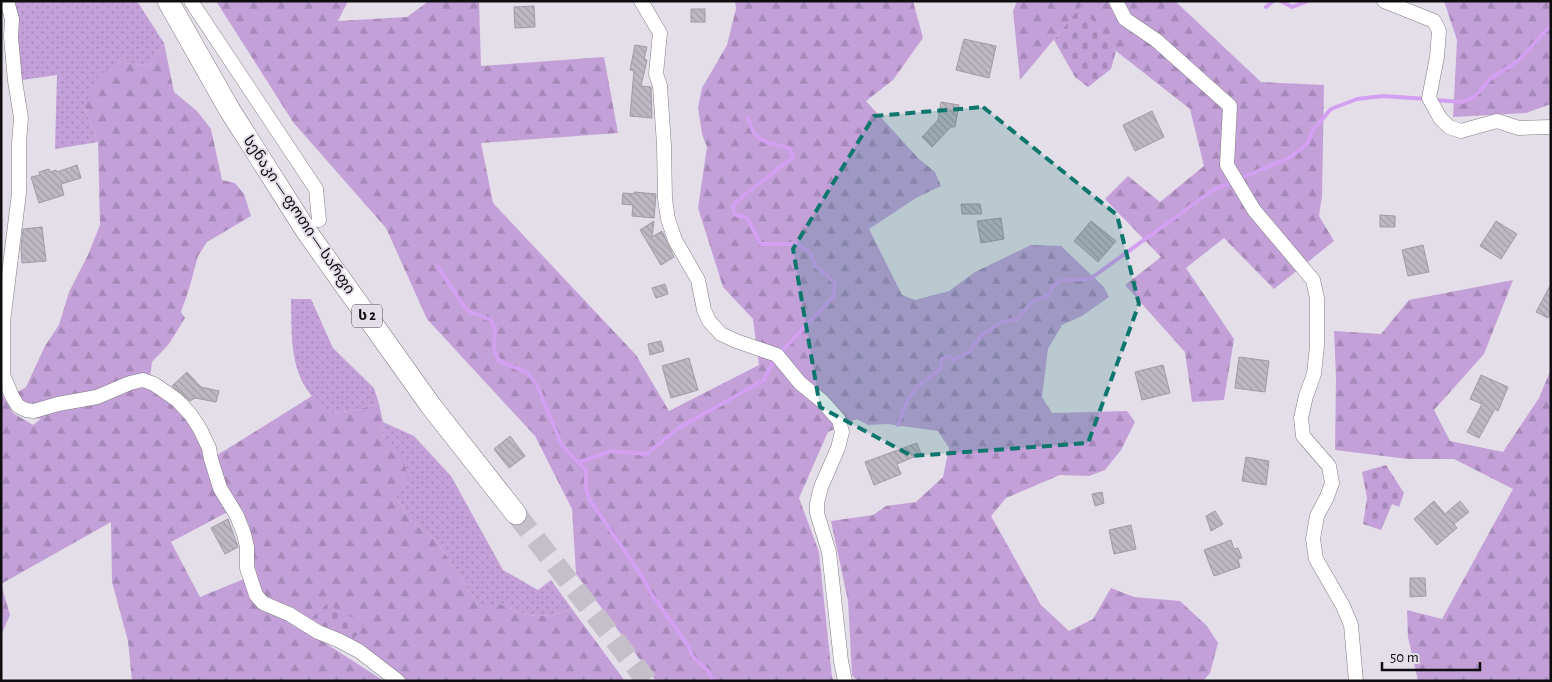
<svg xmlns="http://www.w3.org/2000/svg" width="1552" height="682" viewBox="0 0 1552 682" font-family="'Alegreya Sans','Noto Sans Georgian',sans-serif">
<defs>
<pattern id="grass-dots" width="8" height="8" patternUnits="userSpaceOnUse" patternTransform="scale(1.25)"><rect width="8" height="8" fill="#c3a0d8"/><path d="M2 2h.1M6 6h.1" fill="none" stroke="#a689b8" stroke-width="1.8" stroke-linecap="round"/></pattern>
<pattern id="forest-firs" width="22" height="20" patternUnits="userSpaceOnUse" patternTransform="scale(1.25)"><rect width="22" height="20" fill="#c3a0d8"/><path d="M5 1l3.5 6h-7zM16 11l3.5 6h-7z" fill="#a689b8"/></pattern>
<pattern id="cemetery-stones" width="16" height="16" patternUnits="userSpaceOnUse" patternTransform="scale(1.25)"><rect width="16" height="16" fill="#c3a0d8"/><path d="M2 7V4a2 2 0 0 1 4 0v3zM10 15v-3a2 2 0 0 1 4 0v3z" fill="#a689b8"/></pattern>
<pattern id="building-back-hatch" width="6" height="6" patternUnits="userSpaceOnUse" patternTransform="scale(1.25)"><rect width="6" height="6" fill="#beb8c2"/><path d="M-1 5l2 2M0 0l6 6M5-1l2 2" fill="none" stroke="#a29da6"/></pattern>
</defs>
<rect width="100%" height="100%" fill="#e4dee8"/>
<g fill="url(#grass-dots)">
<polygon points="6,1 137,1 164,43 149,66 118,62 84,107 98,142 55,149 57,75 15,81"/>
<path d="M291,299H311L333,348L374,388L379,404L350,411L332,413C325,408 316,402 311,395C289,368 292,332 291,299Z"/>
<polygon points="383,422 414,436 451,476 503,570 538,590 551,580 572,609 552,615 535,616 516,611 500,604 478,604 435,539 410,520 395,495 382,440"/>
</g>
<g fill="url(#forest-firs)" fill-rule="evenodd">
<polygon points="216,1 348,1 338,21 407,17 429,1 479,1 481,66 604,57 618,133 481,143 493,203 636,355 669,411 759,365 753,319 723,287 698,208 707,147 702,134 698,107 702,88 727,45 736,9 735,1 913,1 923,38 893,80 866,101 919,159 935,172 941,186 916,198 869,229 902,295 915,300 949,291 975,272 1031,245 1061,246 1104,287 1109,297 1082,316 1062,325 1048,349 1042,397 1052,413 1127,411 1135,422 1121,450 1105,470 1089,476 1060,475 1006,498 991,516 1041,605 1069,631 1093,619 1111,588 1134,597 1180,601 1207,626 1218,643 1210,673 1203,681 857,681 852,675 848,601 831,521 873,515 886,506 916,502 943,477 949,448 938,431 888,424 868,425 857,419 828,432 799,498 819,552 832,677 834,681 656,681 576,574 572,509 535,436 427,319 386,228 293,122"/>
<polygon points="1017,1 1175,1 1261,82 1324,85 1322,196 1319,216 1334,241 1274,289 1224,238 1186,268 1234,339 1224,400 1192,402 1185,352 1125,285 1161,257 1105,199 1128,176 1160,202 1204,166 1190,109 1116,51 1081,7 1020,80 1013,11"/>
<polygon points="1444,1 1551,1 1551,104 1526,113 1453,117 1457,40"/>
<path d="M164,43L174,92L197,111L211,129L222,180L235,183L244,194L251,216L207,242L198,256L189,289L181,312L185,318L169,344L152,362L149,386L166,391L202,442L211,459L312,396L332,413L350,411L379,404L383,422L382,440L403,456L408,481L395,495L410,520L435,539L478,604H500L516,611L535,616L552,615L572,609L625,681H400L391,671L319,639L384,681H132L128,641L112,582L111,522L1,584L10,615L1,635V393L13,413L33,425L41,419C29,419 20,406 12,396L26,387L45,346L59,325L69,292L88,255L100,225L98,142L84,107L99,75L118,62L149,66ZM239,506L249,525L256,574L200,597L171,542Z"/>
<polygon points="1513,280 1484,354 1434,410 1450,441 1503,452 1539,398 1551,369 1551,681 1418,681 1408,637 1407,610 1442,619 1513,489 1454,459 1408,459 1335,450 1336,378 1334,331 1381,334 1409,300"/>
</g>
<g fill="url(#cemetery-stones)">
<polygon points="1081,6 1116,51 1111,69 1088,87 1075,77 1054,40"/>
<polygon points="1386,465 1404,493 1399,507 1392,504 1381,530 1363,524 1367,498 1362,472"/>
<polygon points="327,604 364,624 349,646 306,623"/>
</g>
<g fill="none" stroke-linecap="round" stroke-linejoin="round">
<g stroke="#d29ff1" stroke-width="4">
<polyline points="1281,1 1292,7 1308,1"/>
<polyline points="1266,7 1273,1"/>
<polyline points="1434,100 1462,102 1474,97 1490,79 1519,60 1551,25"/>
<path d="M748,118C755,144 765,141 789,148L793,157L743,196L733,206L734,214L747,218L761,244H796L810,252L816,266L835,283L834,296L780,353"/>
<polyline points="1239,179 1289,158 1308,143 1312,131 1331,109 1357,99 1383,96 1427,99"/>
<polyline points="438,267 463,305 470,312 491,320 495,329 494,349 499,361 526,372 537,385 560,441 565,449 586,470 586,489 589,499 645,581 650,592 687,644 693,657 708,671 713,681"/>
<path d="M898,425C906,397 915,385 940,370L942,359L948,356L953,360L969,352L981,336L1001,322L1017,319L1032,302L1049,295L1053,286L1061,280L1090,279L1213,190L1233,182"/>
<polyline points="580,462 611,451 647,454 677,429 764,380 775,358"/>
</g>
</g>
<g fill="url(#building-back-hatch)" stroke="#a09aa4">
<polygon points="534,6 535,27 515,28 514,7"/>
<rect x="691" y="9" width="14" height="13"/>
<polygon points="964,39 996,46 989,78 956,70"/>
<polygon points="635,45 647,47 644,59 647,60 641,86 651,87 652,118 630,116 634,71 630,70"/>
<polygon points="941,102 959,105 955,127 951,127 932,147 922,137 938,120"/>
<polygon points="1152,111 1164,137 1135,151 1123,125"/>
<polygon points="77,165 81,178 61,184 64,195 39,203 31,177 40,175 39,172 49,169 50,172 56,170 57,172"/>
<polygon points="634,192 656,194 654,218 632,216 633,205 622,204 623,193 634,194"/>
<polygon points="961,204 980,204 982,214 962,214"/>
<polygon points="1380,215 1395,216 1395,227 1380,227"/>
<polygon points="1001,218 1004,239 981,243 977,221"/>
<polygon points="654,221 652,237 662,231 674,257 661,265 640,230"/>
<polygon points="1091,221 1116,241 1098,262 1074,241"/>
<polygon points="1496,221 1517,234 1501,259 1480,246"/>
<polygon points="42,227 46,261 22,263 21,248 23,229"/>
<polygon points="1423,245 1429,272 1408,276 1402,250"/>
<polygon points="665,284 668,294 656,298 652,288"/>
<polygon points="1551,284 1551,312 1548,318 1536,312"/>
<polygon points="661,341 664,351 650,355 648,344"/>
<polygon points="1239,357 1269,361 1265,392 1235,388"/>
<polygon points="689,358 698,390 671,398 662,366"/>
<polygon points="1163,365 1170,393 1142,400 1135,372"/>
<polygon points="187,372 201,387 219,391 216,402 195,398 190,401 172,386"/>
<polygon points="1481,375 1508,387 1498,411 1495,409 1479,438 1467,432 1482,404 1470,399"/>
<polygon points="510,436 525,456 509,468 494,449"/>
<polygon points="917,443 921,454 897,464 901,474 874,485 865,462"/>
<polygon points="1246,457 1269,461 1266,485 1242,481"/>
<polygon points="1102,492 1104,503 1095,506 1092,494"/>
<polygon points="1434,501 1445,514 1460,501 1469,512 1454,524 1457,528 1437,545 1414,519"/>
<polygon points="1215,511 1223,524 1211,531 1206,516"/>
<polygon points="228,519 238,547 225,554 211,528"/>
<polygon points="1131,525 1136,549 1114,554 1109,530"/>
<polygon points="1231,540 1234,549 1238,548 1242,558 1238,559 1240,567 1214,576 1204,550"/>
<polygon points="1410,578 1425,578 1426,596 1410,597"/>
</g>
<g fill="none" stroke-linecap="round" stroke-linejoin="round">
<polyline stroke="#c4bfc8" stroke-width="21" stroke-dasharray="21 11" stroke-linecap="butt" points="516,514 647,681"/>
<defs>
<g id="minor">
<polyline points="7,1 12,19 11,37 15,81 21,118 19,143 19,193 3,322 3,375 12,396 18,406 26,410 34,411 58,404 97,397 130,383 143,380 154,384 177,400 191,415 200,429 209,448 211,459 220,488 237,516 244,534 247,547 247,568 256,595 263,603 289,614 318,632 338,640 359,651 398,681"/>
<polyline points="191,1 316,189 319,220"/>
<polyline points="641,1 660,33 656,74 660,86 664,145 665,199 668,219 675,240 698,280 704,310 709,321 721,334 736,341 777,355 800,383 822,401 839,420 842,432 838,448 821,487 817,503 817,513 829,552 841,661 845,681"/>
<polyline points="1116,1 1125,19 1156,40 1230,106 1227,165 1254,210 1313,280 1317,298 1317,346 1314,374 1306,396 1301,418 1303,436 1329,466 1332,483 1327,497 1317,516 1313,539 1316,559 1343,606 1351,625 1356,681"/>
<polyline points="1384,1 1434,21 1439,31 1437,57 1429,98 1440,118 1449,127 1461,131 1497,121 1519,128 1551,127"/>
</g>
<polyline id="highway" points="168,1 229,109 307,232 431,406 516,514"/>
</defs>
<use href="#minor" stroke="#817c84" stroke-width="15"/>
<use href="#highway" stroke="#817c84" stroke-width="22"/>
<use href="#minor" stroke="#fff" stroke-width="14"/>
<use href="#highway" stroke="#fff" stroke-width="21"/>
</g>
<path fill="#0f766e" fill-opacity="0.2" stroke="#0f766e" stroke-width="4" stroke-dasharray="10 6" stroke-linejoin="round" d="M983,107L1117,215L1139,304L1088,443L912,456L820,407L793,249L874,116Z"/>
<g text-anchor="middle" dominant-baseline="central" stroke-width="4" stroke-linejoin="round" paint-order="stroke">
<rect fill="#e4dee8" stroke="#4e4c51" stroke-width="1" x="352" y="304.5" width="30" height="23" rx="4"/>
<g font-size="14" font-weight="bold" fill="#0e0d10">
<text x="367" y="316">ს 2</text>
</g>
<g font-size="15" fill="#0e0d10" stroke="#e4dee8">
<text transform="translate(299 215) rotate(56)">სენაკი — ფოთი — სარფი</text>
</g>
</g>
<rect width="1552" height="682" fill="none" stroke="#0e0d10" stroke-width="5"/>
<path d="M1382 662v8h98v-8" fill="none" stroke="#0e0d10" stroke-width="2.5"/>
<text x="1390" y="662" font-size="15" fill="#0e0d10" stroke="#e4dee8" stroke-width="4" paint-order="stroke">50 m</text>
</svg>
